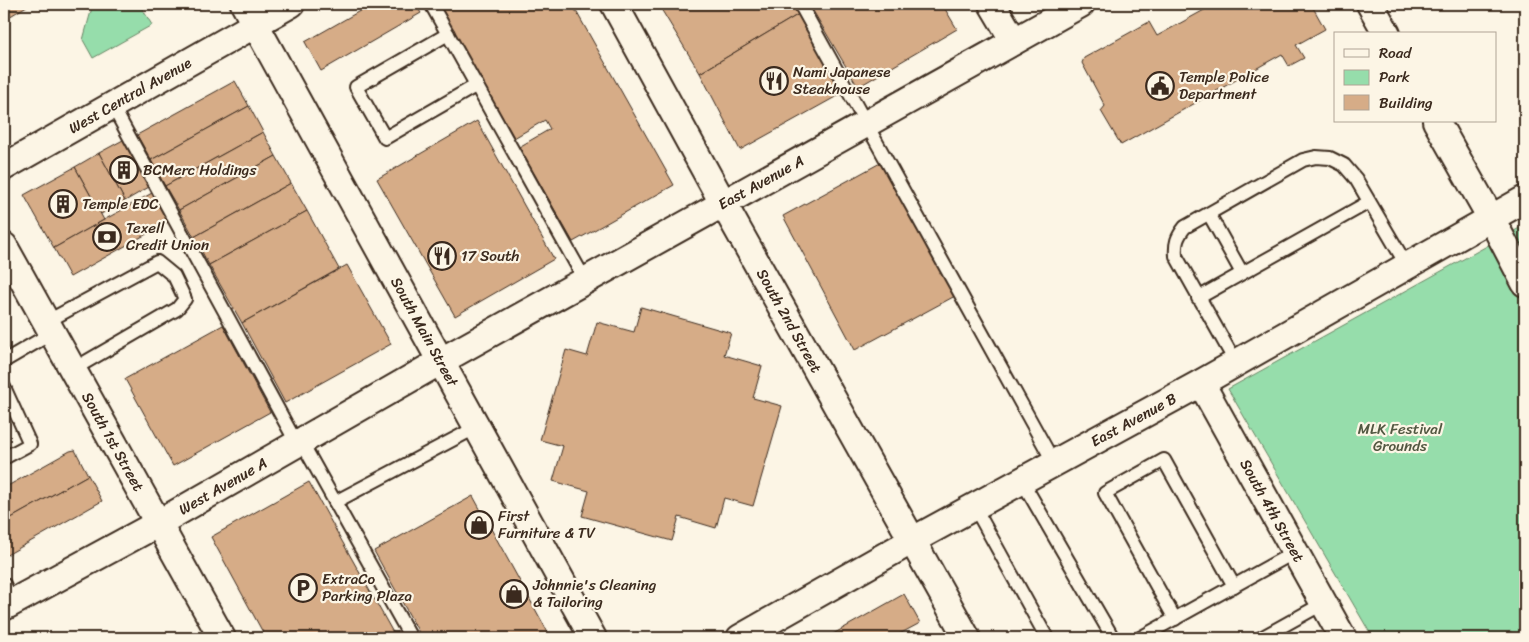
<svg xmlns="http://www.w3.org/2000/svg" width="1529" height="642" viewBox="0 0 1529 642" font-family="Sriracha,sans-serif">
<rect width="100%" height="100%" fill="#fcf5e5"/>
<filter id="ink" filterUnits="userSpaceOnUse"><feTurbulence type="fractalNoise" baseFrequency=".02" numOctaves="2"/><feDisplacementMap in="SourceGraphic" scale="10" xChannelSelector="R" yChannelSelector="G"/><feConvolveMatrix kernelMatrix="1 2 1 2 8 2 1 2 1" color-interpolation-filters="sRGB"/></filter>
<g filter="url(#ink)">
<g fill="#96ddab" stroke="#688464">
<polygon points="93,4 144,4 143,10 152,25 93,58 83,40"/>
<polygon points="1525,225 1525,638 1516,638 1511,631 1499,638 1373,638 1228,389"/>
</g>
<g fill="#d6ac87" stroke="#3b2a1e">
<polygon points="4,4 30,4 4,20"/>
<polygon points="372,4 415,4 421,13 321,71 305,42"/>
<polygon points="438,4 572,4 674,185 573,242 519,147 550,129 545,120 514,138"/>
<polygon points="658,4 800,4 804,11 700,73"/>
<polygon points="809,4 942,4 957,29 858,87"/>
<polygon points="1215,4 1311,4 1325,29 1296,45 1304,58 1289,66 1282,54 1121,145 1101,111 1105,106 1082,63 1084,58 1149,22 1157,36"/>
<polygon points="804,11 848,90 740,150 700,73"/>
<polygon points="235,81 249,106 151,160 137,135"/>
<polygon points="249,106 263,132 165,186 151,160"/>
<polygon points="477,121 554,259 455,316 377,179"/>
<polygon points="263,132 276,156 179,210 165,186"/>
<polygon points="123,140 149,187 125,201 99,153"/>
<polygon points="99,153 125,201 101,214 75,167"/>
<polygon points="276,156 291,183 194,237 179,210"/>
<polygon points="882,162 955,296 855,350 783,216"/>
<polygon points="75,167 104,220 54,248 24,195"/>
<polygon points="291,183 307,211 209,265 194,237"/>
<polygon points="152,193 168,222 70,277 54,248"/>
<polygon points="307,211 339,269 242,323 209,265"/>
<polygon points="347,265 391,344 285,403 242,323"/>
<polygon points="641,307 731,333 724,355 762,366 753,398 782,406 753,506 724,498 716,528 679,517 672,541 582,516 589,491 553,481 563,446 540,440 566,350 587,356 597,322 634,332"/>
<polygon points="223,325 270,412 173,466 125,379"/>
<polygon points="75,450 88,475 4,522 4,488 70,451"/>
<polygon points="88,475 102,501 5,556 4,522"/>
<polygon points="309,482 396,638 266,638 211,537"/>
<polygon points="473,496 551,638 422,638 374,551"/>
<polygon points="904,594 920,623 892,638 826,638"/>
</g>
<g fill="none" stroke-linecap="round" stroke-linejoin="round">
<defs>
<g id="lane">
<polyline points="431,4 585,280"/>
<polyline points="800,4 1054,463"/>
<polyline points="448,34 356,87 385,138 477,85"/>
<polyline points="112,105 297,444"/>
<polyline points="1209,214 1242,273"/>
<polyline points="1198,298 1369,202"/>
<polyline points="46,322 157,262 174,276 185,299 177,309 72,370"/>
<polyline points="4,361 52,333"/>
<path d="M1236,363L1176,256C1175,243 1177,237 1185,227L1303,160L1316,157L1330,158L1344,165L1356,179L1407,266"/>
<polyline points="4,387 30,444 4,458"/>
<polyline points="301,441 411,638"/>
<polyline points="1022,481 1113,638"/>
<polyline points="335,502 477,427"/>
<polyline points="974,506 1047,638"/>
<polyline points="4,584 13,602"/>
<polyline points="1175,619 1105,493 1164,460 1234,586"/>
<polyline points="1140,638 1295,552"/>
<polyline points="1261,638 1324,603"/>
</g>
<g id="street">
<path id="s1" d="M244,4L593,638"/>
<path id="s2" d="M614,4L723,203L967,638"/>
<polyline points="992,4 1014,41"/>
<polyline points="1370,4 1387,34"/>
<polyline points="1436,121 1491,218 1525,283"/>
<path id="s3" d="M4,167L291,4"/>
<path id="s4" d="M4,246L222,638"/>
<path id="s5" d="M1201,383L1343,638"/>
<path id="s6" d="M4,607L157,524L441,361L1081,4"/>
<path id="s7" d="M740,638L913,540L1201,383L1525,199"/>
</g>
</defs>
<use href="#lane" stroke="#3b2a1e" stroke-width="16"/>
<use href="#street" stroke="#3b2a1e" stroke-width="30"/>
<use href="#lane" stroke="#fcf5e5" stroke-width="12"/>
<use href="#street" stroke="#fcf5e5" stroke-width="26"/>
</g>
</g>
<defs>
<symbol id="restaurant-ring" viewBox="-11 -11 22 22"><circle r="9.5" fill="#fcf5e5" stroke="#3b2a1e" stroke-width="1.5"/><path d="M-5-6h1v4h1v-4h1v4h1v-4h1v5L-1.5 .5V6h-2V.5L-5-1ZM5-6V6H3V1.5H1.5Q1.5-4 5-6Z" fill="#3b2a1e"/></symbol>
<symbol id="civic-ring" viewBox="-11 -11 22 22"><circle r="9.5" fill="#fcf5e5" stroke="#3b2a1e" stroke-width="1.5"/><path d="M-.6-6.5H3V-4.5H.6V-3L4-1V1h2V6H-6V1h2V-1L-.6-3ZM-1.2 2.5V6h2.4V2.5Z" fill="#3b2a1e"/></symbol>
<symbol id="building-ring" viewBox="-11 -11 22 22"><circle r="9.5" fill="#fcf5e5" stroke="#3b2a1e" stroke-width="1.5"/><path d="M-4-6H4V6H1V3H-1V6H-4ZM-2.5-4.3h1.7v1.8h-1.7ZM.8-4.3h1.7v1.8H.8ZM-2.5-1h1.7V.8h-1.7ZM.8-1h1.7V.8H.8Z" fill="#3b2a1e"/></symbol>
<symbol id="bank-ring" viewBox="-11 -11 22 22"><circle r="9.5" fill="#fcf5e5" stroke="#3b2a1e" stroke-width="1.5"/><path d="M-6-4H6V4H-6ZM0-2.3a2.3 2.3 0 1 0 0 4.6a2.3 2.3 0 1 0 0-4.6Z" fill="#3b2a1e"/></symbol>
<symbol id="shop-ring" viewBox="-11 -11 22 22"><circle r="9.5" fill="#fcf5e5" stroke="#3b2a1e" stroke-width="1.5"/><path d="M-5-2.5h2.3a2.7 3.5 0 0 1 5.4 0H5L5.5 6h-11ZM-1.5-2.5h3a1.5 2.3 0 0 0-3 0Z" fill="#3b2a1e"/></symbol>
<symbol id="parking-ring" viewBox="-11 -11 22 22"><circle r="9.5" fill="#fcf5e5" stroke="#3b2a1e" stroke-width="1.5"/><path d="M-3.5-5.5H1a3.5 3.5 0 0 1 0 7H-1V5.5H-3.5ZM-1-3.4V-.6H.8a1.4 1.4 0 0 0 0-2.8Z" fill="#3b2a1e"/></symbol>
</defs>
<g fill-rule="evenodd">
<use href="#restaurant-ring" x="758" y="65" width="32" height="32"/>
<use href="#civic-ring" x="1144" y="70" width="32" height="32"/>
<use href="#building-ring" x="108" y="154" width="32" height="32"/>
<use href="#building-ring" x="47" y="188" width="32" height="32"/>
<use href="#bank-ring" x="91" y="221" width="32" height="32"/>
<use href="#restaurant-ring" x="426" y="240" width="32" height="32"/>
<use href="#shop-ring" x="463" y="509" width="32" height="32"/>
<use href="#parking-ring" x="287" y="572" width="32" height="32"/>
<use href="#shop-ring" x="498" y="578" width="32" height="32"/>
</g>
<g text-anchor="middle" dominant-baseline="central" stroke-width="4.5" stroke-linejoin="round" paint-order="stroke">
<g font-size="15" fill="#3b2a1e" stroke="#fcf5e5" text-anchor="start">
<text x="793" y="72">Nami Japanese<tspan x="793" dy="17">Steakhouse</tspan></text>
<text x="1179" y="77">Temple Police<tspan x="1179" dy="17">Department</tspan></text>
<text x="143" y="170">BCMerc Holdings</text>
<text x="82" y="204">Temple EDC</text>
<text x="126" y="228">Texell<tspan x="126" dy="17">Credit Union</tspan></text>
<text x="461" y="256">17 South</text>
<text x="498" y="516">First<tspan x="498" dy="17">Furniture &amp; TV</tspan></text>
<text x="322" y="579">ExtraCo<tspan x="322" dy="17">Parking Plaza</tspan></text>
<text x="533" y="585">Johnnie's Cleaning<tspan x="533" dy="17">&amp; Tailoring</tspan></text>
</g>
<g font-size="15" fill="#3b2a1e" stroke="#fcf5e5">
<text stroke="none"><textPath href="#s3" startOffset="145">West Central Avenue</textPath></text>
<text stroke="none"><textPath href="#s6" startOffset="868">East Avenue A</textPath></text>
<text stroke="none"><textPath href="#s2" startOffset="362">South 2nd Street</textPath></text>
<text stroke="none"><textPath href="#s1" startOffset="374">South Main Street</textPath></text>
<text stroke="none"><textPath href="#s7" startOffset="450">East Avenue B</textPath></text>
<text stroke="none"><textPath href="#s4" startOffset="224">South 1st Street</textPath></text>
<text stroke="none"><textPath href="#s6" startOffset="250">West Avenue A</textPath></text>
<text stroke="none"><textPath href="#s5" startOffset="146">South 4th Street</textPath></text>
</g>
<g font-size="15" fill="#525741" stroke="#fcf5e5">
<text x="1400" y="429">MLK Festival<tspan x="1400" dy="17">Grounds</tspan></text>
</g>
</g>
<rect width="1529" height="642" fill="none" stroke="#fcf5e5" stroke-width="20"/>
<rect x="10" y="10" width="1509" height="622" fill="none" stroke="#3b2a1e" stroke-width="2" filter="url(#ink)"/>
<rect x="1334" y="32" width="162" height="90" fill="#fcf5e5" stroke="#afa495"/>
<rect x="1344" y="49" width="25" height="8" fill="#fcf5e5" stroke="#afa495"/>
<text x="1379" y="58" font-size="15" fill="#3b2a1e">Road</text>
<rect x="1344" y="70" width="25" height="15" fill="#96ddab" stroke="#afa495"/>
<text x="1379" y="82" font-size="15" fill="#3b2a1e">Park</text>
<rect x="1344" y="95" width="25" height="15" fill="#d6ac87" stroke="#afa495"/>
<text x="1379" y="108" font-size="15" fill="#3b2a1e">Building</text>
</svg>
